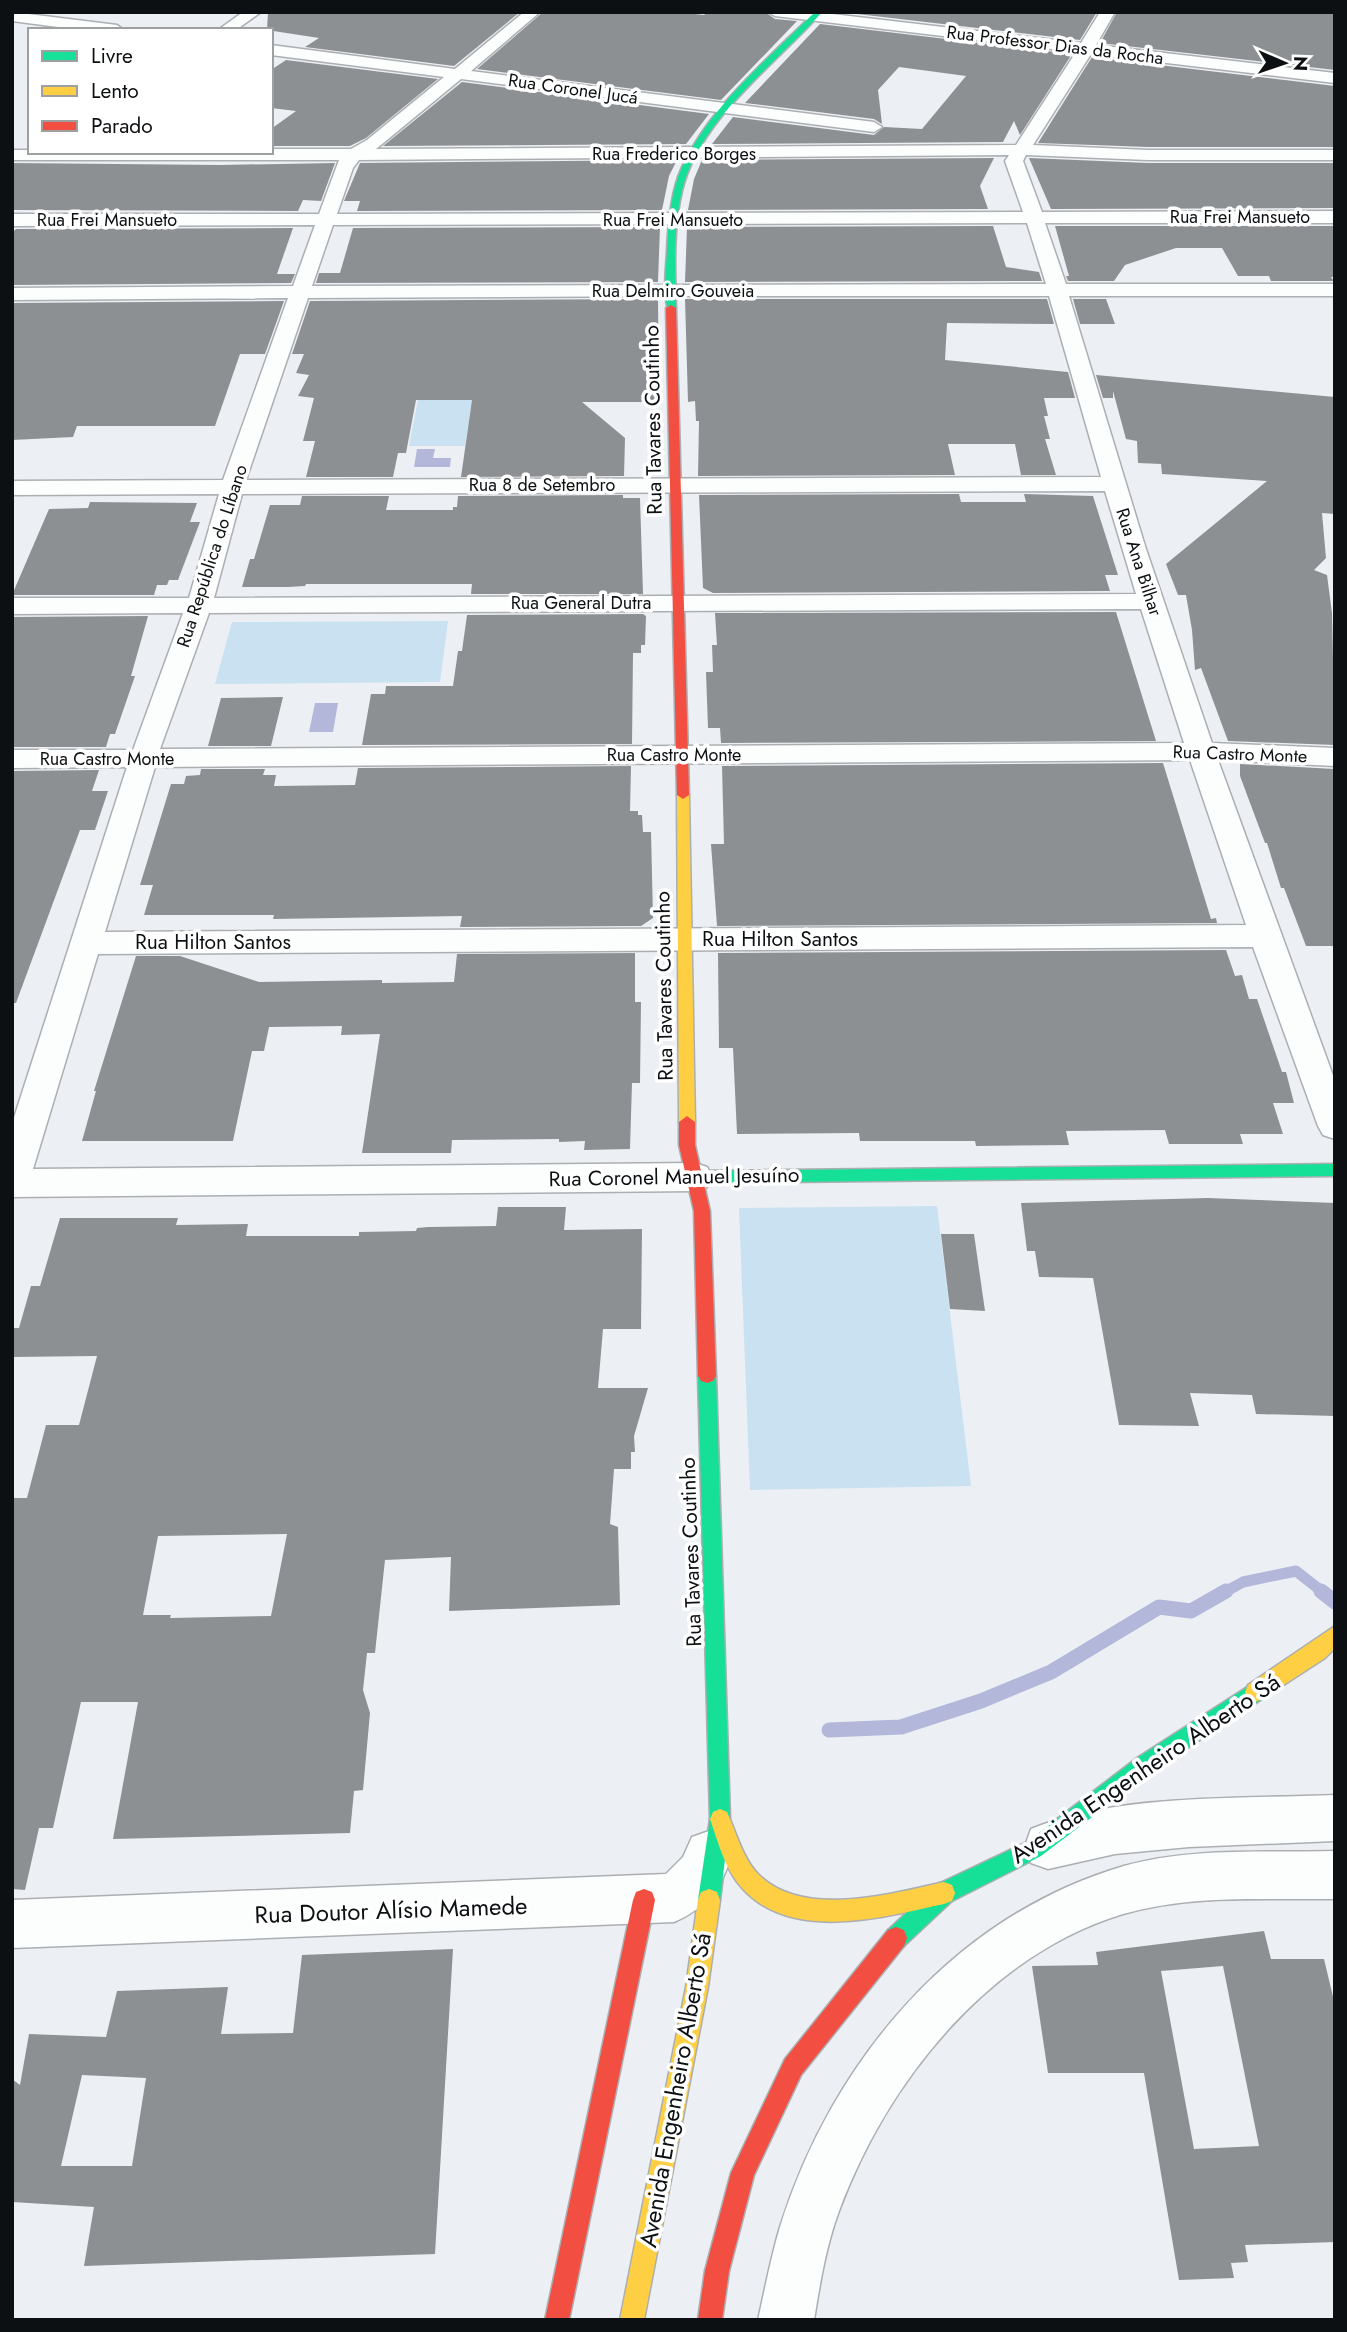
<svg xmlns="http://www.w3.org/2000/svg" width="1347" height="2332" viewBox="0 0 1347 2332" font-family="Jost,sans-serif">
<rect width="100%" height="100%" fill="#ecf0f4"/>
<g fill="#c9e1f0">
<polygon points="418,400 472,400 465,446 409,446"/>
<polygon points="448,621 440,682 215,684 232,622"/>
<polygon points="937,1206 971,1486 750,1490 739,1208"/>
</g>
<g fill="#b3b7d9">
<polygon points="417,449 435,449 433,458 451,458 450,467 414,467"/>
<polygon points="315,703 338,703 333,732 309,732"/>
</g>
<g fill="none" stroke-linecap="round" stroke-linejoin="round">
<polyline stroke="#b3b7d9" stroke-width="11" points="1223,1593 1243,1582 1296,1571 1324,1593"/>
<g stroke="#b3b7d9" stroke-width="15">
<polyline points="1321,1591 1335,1602"/>
<polyline points="829,1730 901,1727 981,1701 1051,1672 1159,1607 1191,1611 1226,1591"/>
</g>
</g>
<g fill="#8d9093" fill-rule="evenodd">
<polygon points="268,12 520,12 454,66 305,47 319,38 267,30"/>
<polygon points="543,12 678,12 704,15 708,12 765,12 775,19 797,21 721,100 477,69"/>
<polygon points="840,12 1097,12 1080,40"/>
<polygon points="1117,12 1335,12 1335,70 1100,43"/>
<polygon points="820,24 1072,54 1020,135 1014,121 1003,142 712,144 733,117 874,135 884,127 922,129 966,76 899,67 878,90 882,124 874,119 745,103"/>
<polygon points="1092,57 1335,86 1335,147 1148,147 1038,143"/>
<polygon points="286,60 438,79 366,138 350,146 271,146 271,129 296,111 271,108 271,70"/>
<polygon points="462,82 709,114 686,144 383,146"/>
<polygon points="994,158 980,186 988,209 688,210 694,179 702,160"/>
<polygon points="1029,158 1148,163 1335,163 1335,208 1051,209"/>
<polygon points="677,160 669,176 662,210 357,211 360,201 344,201 360,163"/>
<polygon points="12,163 220,165 335,163 321,201 303,200 298,211 12,210"/>
<polygon points="993,226 1006,267 1039,272 1042,281 685,282 687,227"/>
<polygon points="1055,226 1335,226 1335,277 1331,277 1334,281 1271,281 1269,276 1238,276 1222,248 1176,248 1125,265 1114,281 1068,281 1066,276 1069,276"/>
<polygon points="660,227 658,282 316,283 319,273 340,273 353,228"/>
<polygon points="293,228 277,274 295,274 291,283 12,285 12,233 16,229"/>
<polygon points="658,299 659,402 582,402 625,438 624,476 461,477 472,400 416,400 406,453 398,453 393,477 306,477 315,441 303,441 314,398 298,396 309,375 296,373 304,354 292,354 310,301"/>
<polygon points="685,299 1047,299 1054,324 947,323 945,360 1068,372 1075,398 1044,398 1048,416 1044,416 1050,439 1045,439 1056,475 1021,475 1015,444 948,444 955,475 698,476 699,421 696,421 695,401 688,402"/>
<polygon points="1073,299 1106,299 1115,324 1080,324"/>
<polygon points="284,301 265,354 240,354 215,426 77,426 73,437 12,440 12,303"/>
<polygon points="1096,375 1335,397 1335,514 1322,513 1326,558 1314,570 1327,575 1332,613 1335,745 1228,741 1201,668 1195,670 1192,630 1186,595 1178,595 1166,564 1267,481 1162,474 1161,464 1138,463 1137,441 1126,439 1113,391 1113,398 1103,398"/>
<polygon points="959,494 961,502 1026,502 1024,494 1093,496 1118,575 1105,575 1110,591 713,593 703,588 699,495"/>
<polygon points="623,495 623,498 640,498 643,594 471,594 472,584 306,584 305,586 288,587 242,587 250,559 254,559 270,505 300,505 302,496 389,496 386,510 453,510 453,507 457,507 458,496"/>
<polygon points="90,502 197,503 190,522 200,522 178,580 169,580 167,585 157,585 154,595 12,595 49,509 88,508"/>
<polygon points="1116,612 1156,741 721,743 720,728 708,728 706,672 713,672 712,645 717,645 715,613"/>
<polygon points="643,614 646,616 645,645 641,645 641,653 633,653 632,744 362,745 371,694 385,694 386,686 453,686 458,651 462,651 467,615"/>
<polygon points="148,616 131,676 135,676 115,734 110,734 106,747 12,747 12,617"/>
<polygon points="283,697 271,746 208,746 221,698"/>
<polygon points="1163,763 1211,919 1216,918 1217,923 717,926 711,844 724,844 722,766"/>
<polygon points="1240,764 1335,769 1335,946 1306,946 1284,888 1281,888 1267,843 1265,843 1240,776"/>
<polygon points="631,766 630,811 638,811 638,815 642,815 643,832 651,832 653,918 641,926 460,927 462,916 273,919 274,915 144,915 153,885 140,885 171,784 184,784 186,776 200,775 201,769 265,769 263,775 276,775 274,786 355,785 358,768"/>
<polygon points="99,770 92,791 108,791 95,830 80,830 16,1003 12,1003 12,771"/>
<polygon points="1226,950 1235,976 1242,975 1249,999 1257,999 1282,1072 1286,1072 1294,1103 1273,1103 1283,1134 1240,1134 1243,1144 1169,1144 1165,1130 1066,1131 1069,1145 976,1146 975,1141 860,1141 859,1133 737,1134 733,1048 719,1048 718,953"/>
<polygon points="635,953 635,1002 641,1002 640,1083 632,1083 630,1149 584,1150 585,1141 559,1142 559,1139 452,1140 451,1153 362,1153 380,1034 341,1035 342,1026 269,1027 264,1051 252,1051 233,1141 82,1141 96,1091 94,1091 136,956 180,956 259,982 382,980 382,983 454,982 457,954"/>
<polygon points="1208,1198 1335,1203 1335,1416 1256,1414 1252,1395 1190,1393 1199,1426 1119,1425 1093,1278 1039,1277 1035,1251 1027,1251 1021,1203"/>
<path d="M498,1207H566L564,1230L642,1229L641,1329H603L598,1388H648L634,1436L635,1452H631V1469H614L610,1524L618,1527L620,1605L449,1611L451,1557L385,1560L375,1653H367L363,1690L370,1713L363,1790L354,1791L350,1833L113,1839L138,1702H81L53,1828H39L25,1890L12,1889V1498H27L46,1425H79L97,1356L12,1357V1328H19L31,1286H40L60,1218H178L176,1225L248,1224L246,1236H359V1232L416,1231L417,1228L428,1227L496,1226ZM287,1534L271,1616L170,1618L171,1615H143L158,1536Z"/>
<polygon points="941,1234 974,1234 985,1311 950,1309"/>
<path d="M1264,1931L1271,1959H1324L1335,2005V2242L1245,2245L1248,2262L1231,2263L1234,2278L1179,2280L1144,2073H1048L1032,1966L1098,1965L1096,1952ZM1223,1966L1259,2146L1194,2149L1161,1971Z"/>
<path d="M453,1949L435,2254L84,2266L94,2207L12,2202V2079L20,2085L29,2034L106,2037L117,1991L228,1987L221,2034L293,2033L302,1955ZM82,2075L146,2078L132,2166H61Z"/>
</g>
<g fill="none" stroke-linecap="round" stroke-linejoin="round">
<defs>
<g id="street">
<polygon points="12,12 117,25 124,30 81,30 12,21"/>
<polygon points="243,12 261,12 236,30 218,30"/>
<path d="M524,12H540L471,71L874,122L882,127L874,132L461,79L376,149L1016,145L1076,52L775,16L768,12H815L1081,43L1100,12H1115L1096,45L1335,73V83L1091,54L1033,145L1148,150H1335V160H1148L1026,155L1023,161L1042,212L1335,211V223H1045L1066,284H1335V296H1069L1145,546L1212,743L1335,748V766L1218,760L1335,1081V1139L1323,1135L1318,1126L1253,947L98,954L33,1169L695,1163L707,1167L713,1177L707,1187L695,1191L12,1197V1124L127,767L12,768V750H133L183,613L12,614V598H189L219,494L12,495V481L223,480L288,298L12,300V288L293,286L315,225L12,226V214H319L339,160H12V150H30V152H271V149H351L367,140L444,77L271,55V45L455,69ZM1009,155L1005,161L1023,212L337,214L353,168L359,160ZM1027,223L1046,284L312,286L333,225ZM671,296H1049L1101,477L246,480L308,298ZM1105,491L1136,594L214,598L242,494ZM1141,609L1184,743L160,749L209,613ZM1190,760L1246,925L105,932L155,767Z"/>
<path d="M1335,1795V1841L1189,1847L1115,1854L1048,1869L1031,1863L1025,1846L1031,1829C1119,1793 1241,1799 1335,1795Z"/>
<path d="M709,1831L726,1837L732,1854C722,1887 707,1908 674,1922L12,1948V1900L666,1874L683,1857L692,1837Z"/>
<path d="M1335,1851V1899C1265,1900 1191,1894 1123,1914C988,1955 887,2082 839,2211C826,2246 820,2283 814,2320H758C765,2289 771,2257 780,2227C832,2061 954,1916 1124,1866C1191,1847 1265,1853 1335,1851Z"/>
</g>
<g id="fast">
<path d="M815,12H822C775,65 699,119 682,191C673,229 675,269 676,308L668,310C663,293 666,269 667,251C668,226 670,200 678,177C702,113 768,59 815,12Z"/>
<polygon points="1335,1164 1335,1176 695,1183 689,1181 687,1177 689,1173 695,1171"/>
<polygon points="707,1369 713,1371 716,1376 730,1819 720,1900 717,1908 709,1911 701,1908 698,1900 710,1819 698,1376 701,1371"/>
<polygon points="1255,1682 1262,1685 1265,1692 1262,1699 1151,1772 1041,1856 952,1901 904,1946 896,1949 888,1946 885,1938 888,1930 936,1885 1027,1842 1137,1758"/>
</g>
<g id="slow">
<polygon points="683,791 689,795 695,1122 687,1128 679,1122 677,795"/>
<polygon points="1335,1626 1335,1648 1325,1658 1262,1699 1255,1702 1248,1699 1245,1692 1248,1685"/>
<path d="M720,1809L727,1812C736,1832 742,1857 758,1874C802,1919 891,1894 944,1882L952,1885L955,1893L952,1901L944,1904C883,1917 791,1943 742,1888C725,1869 718,1842 710,1819L713,1812Z"/>
<polygon points="709,1889 717,1892 720,1900 708,1987 644,2320 620,2320 686,1987 698,1900 701,1892"/>
</g>
<g id="jam">
<polygon points="671,305 676,308 689,795 683,799 677,795 666,308"/>
<polygon points="687,1116 695,1122 695,1145 710,1211 716,1376 713,1381 707,1383 701,1381 698,1376 694,1211 679,1145 679,1122"/>
<polygon points="644,1889 652,1892 655,1900 569,2320 545,2320 633,1900 636,1892"/>
<polygon points="896,1927 904,1930 907,1938 904,1946 801,2075 754,2175 729,2271 722,2320 698,2320 705,2271 731,2173 785,2059 888,1930"/>
</g>
</defs>
<use href="#street" stroke="#acafb2" stroke-width="3"/>
<use href="#fast" stroke="#acafb2" stroke-width="3"/>
<use href="#slow" stroke="#acafb2" stroke-width="3"/>
<use href="#jam" stroke="#acafb2" stroke-width="3"/>
<use href="#street" fill="#fcfdfd" fill-rule="evenodd"/>
<use href="#fast" fill="#16e098" fill-rule="evenodd"/>
<use href="#slow" fill="#ffcf43" fill-rule="evenodd"/>
<use href="#jam" fill="#f24e42" fill-rule="evenodd"/>
</g>
<g text-anchor="middle" dominant-baseline="central" stroke-width="7" stroke-linejoin="round" paint-order="stroke">
<g font-size="18" fill="#0d1012" stroke="#fff">
<text transform="translate(1055 45) rotate(7)">Rua Professor Dias da Rocha</text>
<text transform="translate(573 89) rotate(8)">Rua Coronel Jucá</text>
<text x="674" y="154">Rua Frederico Borges</text>
<text x="1240" y="217">Rua Frei Mansueto</text>
<text x="107" y="220">Rua Frei Mansueto</text>
<text x="673" y="220">Rua Frei Mansueto</text>
<text x="673" y="291">Rua Delmiro Gouveia</text>
<text x="542" y="485">Rua 8 de Setembro</text>
<text transform="translate(212 556) rotate(-72)">Rua República do Líbano</text>
<text transform="translate(1139 562) rotate(72)">Rua Ana Bilhar</text>
<text x="581" y="603">Rua General Dutra</text>
<text transform="translate(1240 754) rotate(2)">Rua Castro Monte</text>
<text x="674" y="755">Rua Castro Monte</text>
<text x="107" y="759">Rua Castro Monte</text>
</g>
<g font-size="21" fill="#0d1012" stroke="#fff">
<text transform="translate(653 420) rotate(-91)">Rua Tavares Coutinho</text>
<text x="780" y="939">Rua Hilton Santos</text>
<text x="213" y="942">Rua Hilton Santos</text>
<text transform="translate(664 986) rotate(-91)">Rua Tavares Coutinho</text>
<text transform="translate(674 1177) rotate(-1)">Rua Coronel Manuel Jesuíno</text>
<text transform="translate(691 1552) rotate(-92)">Rua Tavares Coutinho</text>
</g>
<g font-size="24" fill="#0d1012" stroke="#fff">
<text transform="translate(1145 1768) rotate(-34)">Avenida Engenheiro Alberto Sá</text>
<text transform="translate(391 1910) rotate(-2)">Rua Doutor Alísio Mamede</text>
<text transform="translate(675 2090) rotate(-80)">Avenida Engenheiro Alberto Sá</text>
</g>
</g>
<rect width="1347" height="2332" fill="none" stroke="#0d1012" stroke-width="28"/>
<rect x="28" y="28" width="245" height="126" fill="#ffffff" stroke="#9e9fa0" stroke-width="2"/>
<rect x="42" y="51" width="35" height="10" fill="#16e098" stroke="#9e9fa0" stroke-width="2"/>
<text x="91" y="63" font-size="21" fill="#0d1012">Livre</text>
<rect x="42" y="86" width="35" height="10" fill="#ffcf43" stroke="#9e9fa0" stroke-width="2"/>
<text x="91" y="98" font-size="21" fill="#0d1012">Lento</text>
<rect x="42" y="121" width="35" height="10" fill="#f24e42" stroke="#9e9fa0" stroke-width="2"/>
<text x="91" y="133" font-size="21" fill="#0d1012">Parado</text>
<g transform="translate(1284 63) rotate(92)" stroke="#ffffff" stroke-width="5" paint-order="stroke">
<path d="M0-5L12 26L0 18L-12 26Z" fill="#0d1012"/>
<text y="-10" font-size="19" font-weight="bold" text-anchor="middle" fill="#0d1012">N</text>
</g>
</svg>
